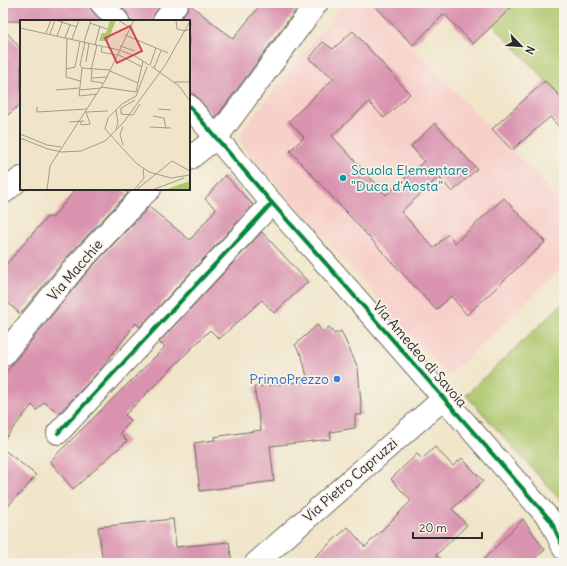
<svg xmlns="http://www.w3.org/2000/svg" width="567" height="566" viewBox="0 0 567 566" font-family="Delius,sans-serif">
<rect width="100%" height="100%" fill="#f7f3e8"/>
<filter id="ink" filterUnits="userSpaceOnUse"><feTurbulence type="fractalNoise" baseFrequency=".025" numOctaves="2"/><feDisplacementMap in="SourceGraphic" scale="8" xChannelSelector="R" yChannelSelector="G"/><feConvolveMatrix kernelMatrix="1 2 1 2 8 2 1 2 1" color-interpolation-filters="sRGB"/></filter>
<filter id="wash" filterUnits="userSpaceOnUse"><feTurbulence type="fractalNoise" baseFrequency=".012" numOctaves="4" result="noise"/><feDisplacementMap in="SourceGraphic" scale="16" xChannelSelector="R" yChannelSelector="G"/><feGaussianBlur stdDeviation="0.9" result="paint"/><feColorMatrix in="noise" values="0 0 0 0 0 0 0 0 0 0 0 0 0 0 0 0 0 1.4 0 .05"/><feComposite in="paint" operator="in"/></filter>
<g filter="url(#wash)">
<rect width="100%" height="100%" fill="#f0e5c9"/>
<polygon fill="#f7d0ca" points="344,3 370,3 564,205 564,266 448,376 244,148 241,142 241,134 245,127"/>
<g fill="#adc76d" stroke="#6c794c">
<polygon points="496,3 564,3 564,100 486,17"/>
<polygon points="564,302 564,504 466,395"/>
</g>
<g id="blocks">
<g fill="#d993af">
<polygon points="3,3 89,3 92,11 101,21 3,21"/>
<polygon points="118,3 162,3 154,14 152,21 130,21 127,13"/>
<polygon points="262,3 301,3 217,116 214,117 198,98 194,94 189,94 189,21 179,21 187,10 189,4 233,39"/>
<polygon points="372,3 516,3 473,44 444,14 413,45"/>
<polygon points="3,28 21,49 21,104 3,119"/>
<polygon points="353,31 410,94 384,118 369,102 332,136 386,195 424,161 411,146 435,123 477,169 452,192 439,177 401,212 434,248 448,234 455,243 504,198 545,242 467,315 451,296 436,310 290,151 304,137 289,121 334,78 309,59 323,42 333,49"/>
<polygon points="545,81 564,100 564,132 550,117 512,150 492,129"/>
<polygon points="225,175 253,205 140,327 136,323 99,371 59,413 44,402 37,410 32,405 3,441 3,376 86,273 149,207 190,240 216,209 205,199"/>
<polygon points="76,189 122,189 128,193 67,257 20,314 3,298 3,268 47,217 53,217"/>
<polygon points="262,232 308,282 274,313 262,300 219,339 210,330 125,415 131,421 120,433 127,441 73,489 50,461 165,347 159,342"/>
<polygon points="317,325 323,332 329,327 334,334 341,331 358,368 362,415 355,415 355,428 330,432 331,439 270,446 274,481 200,491 194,443 215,440 214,437 261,430 254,387 308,381 302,356 295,345"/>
<polygon points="435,447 453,466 462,458 483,481 452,509 467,525 436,555 443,563 308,563 348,527 365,547 411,501 391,479 417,454 422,459"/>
<polygon points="3,449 36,475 19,496 18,495 3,512"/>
<polygon points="173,519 176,547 229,542 232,562 103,563 98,527"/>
<polygon points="523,519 545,550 529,563 480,563"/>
</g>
</g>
</g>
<g filter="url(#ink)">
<use href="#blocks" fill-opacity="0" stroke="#706c62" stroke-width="1"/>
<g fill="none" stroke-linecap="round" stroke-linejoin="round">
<defs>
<g id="street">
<polyline points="101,3 118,21"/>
<polyline points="164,21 177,3"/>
<polyline points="189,106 272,203 329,267 551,521 564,549"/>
<polyline points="189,159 217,137 317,3"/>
<polyline points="3,193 21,178"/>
<polyline points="3,355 77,265 142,196 150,189"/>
<polyline points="58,433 272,203"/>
<polyline points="256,563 444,398"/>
</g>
</defs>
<use href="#street" stroke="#706c62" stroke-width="24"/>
<use href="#street" stroke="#fff" stroke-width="22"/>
<defs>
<g id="cycleway">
<polyline points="189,106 272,203 329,267 551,521 564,549"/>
<polyline points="58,433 272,203"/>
</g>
</defs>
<use href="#cycleway" stroke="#f7f3e8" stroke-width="6"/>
<use href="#cycleway" stroke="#00873e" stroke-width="4"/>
</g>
</g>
<circle fill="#0f9aa8" stroke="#f7f3e8" stroke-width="1.5" cx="343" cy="178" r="4"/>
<circle fill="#3f7fe0" stroke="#f7f3e8" stroke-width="1.5" cx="337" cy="379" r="4"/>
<g text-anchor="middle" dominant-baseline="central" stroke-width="3.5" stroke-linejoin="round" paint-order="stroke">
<g font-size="14" fill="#0d838f" stroke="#f7f3e8" text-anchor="start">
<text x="351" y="170">Scuola Elementare<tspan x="351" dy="16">"Duca d'Aosta"</tspan></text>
</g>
<g font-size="14" fill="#2b2b2b" stroke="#f7f3e8">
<text transform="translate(75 270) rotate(-49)">Via Macchie</text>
<text transform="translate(420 354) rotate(49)">Via Amedeo di Savoia</text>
<text transform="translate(350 480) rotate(-41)">Via Pietro Capruzzi</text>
</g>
<g font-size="14" fill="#366cbe" stroke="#f7f3e8" text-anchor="end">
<text x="329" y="379">PrimoPrezzo</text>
</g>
</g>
<g transform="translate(20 20)">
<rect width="170" height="170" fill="#f0e5c9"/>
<path d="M90,0H96L88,21H79L82,13H86ZM170,161V170H144Z" fill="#adc76d"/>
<path fill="none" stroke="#a19b8a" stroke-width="1" d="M35,0L57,7M98,0L109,7M156,0L157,9L165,11L170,9M70,3L87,9M0,8L99,30L115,36L129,45M26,13L31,0M30,14L35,0M105,15L148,33M37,16L43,0M45,18L50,5M47,18L46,57L60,61M52,19L59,0M64,22L71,0M75,25L80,6M100,26L115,31M82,27L81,32L96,35M97,34L122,47M66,42L69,23M130,45L136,28M131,46L159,66L170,81M127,47L116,76L102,84L88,98L85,109L116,143L129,152L151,158L170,155M62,48L59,76L77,74M62,48L60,45L65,22M62,48L90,50M134,48L141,31M46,49L55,47L60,21M71,50L77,25M72,50L71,61L83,63M90,51L118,63M72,58L87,57M154,62H170M81,67L116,72L123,41M36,70L59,68M59,70L81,68M115,80L101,88V94L113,95L120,84M17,87V92L67,89M138,89L151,90M66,92L88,91M133,96L144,98L146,109M61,101V105L70,104L66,92M49,102L64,101M130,107L151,108M96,109L98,103L96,90M0,114L27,125L41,127M0,118L28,129L42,132L61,131L85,121L103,103L146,44L170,1M103,125L100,114L103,107M27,170L30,146L85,61L114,0M114,170L124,158L123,149M116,170L152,141L170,151M132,170L164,158"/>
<path fill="#d1495b" fill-opacity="0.15" stroke="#d1495b" stroke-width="2" d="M110,6L122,31L97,43L85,18Z"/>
<rect width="170" height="170" fill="none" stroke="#2b2b2b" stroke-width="2"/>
</g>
<rect width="567" height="566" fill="none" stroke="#f7f3e8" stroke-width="16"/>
<g transform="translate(521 46) rotate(115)" stroke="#f7f3e8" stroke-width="3" paint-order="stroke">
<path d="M0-3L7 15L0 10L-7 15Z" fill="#2b2b2b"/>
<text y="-6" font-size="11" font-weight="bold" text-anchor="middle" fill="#2b2b2b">N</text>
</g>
<path d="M413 532v6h69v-6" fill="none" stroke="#2b2b2b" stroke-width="2"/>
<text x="419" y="532" font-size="12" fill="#2b2b2b" stroke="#f7f3e8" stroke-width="3" paint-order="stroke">20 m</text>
</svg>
